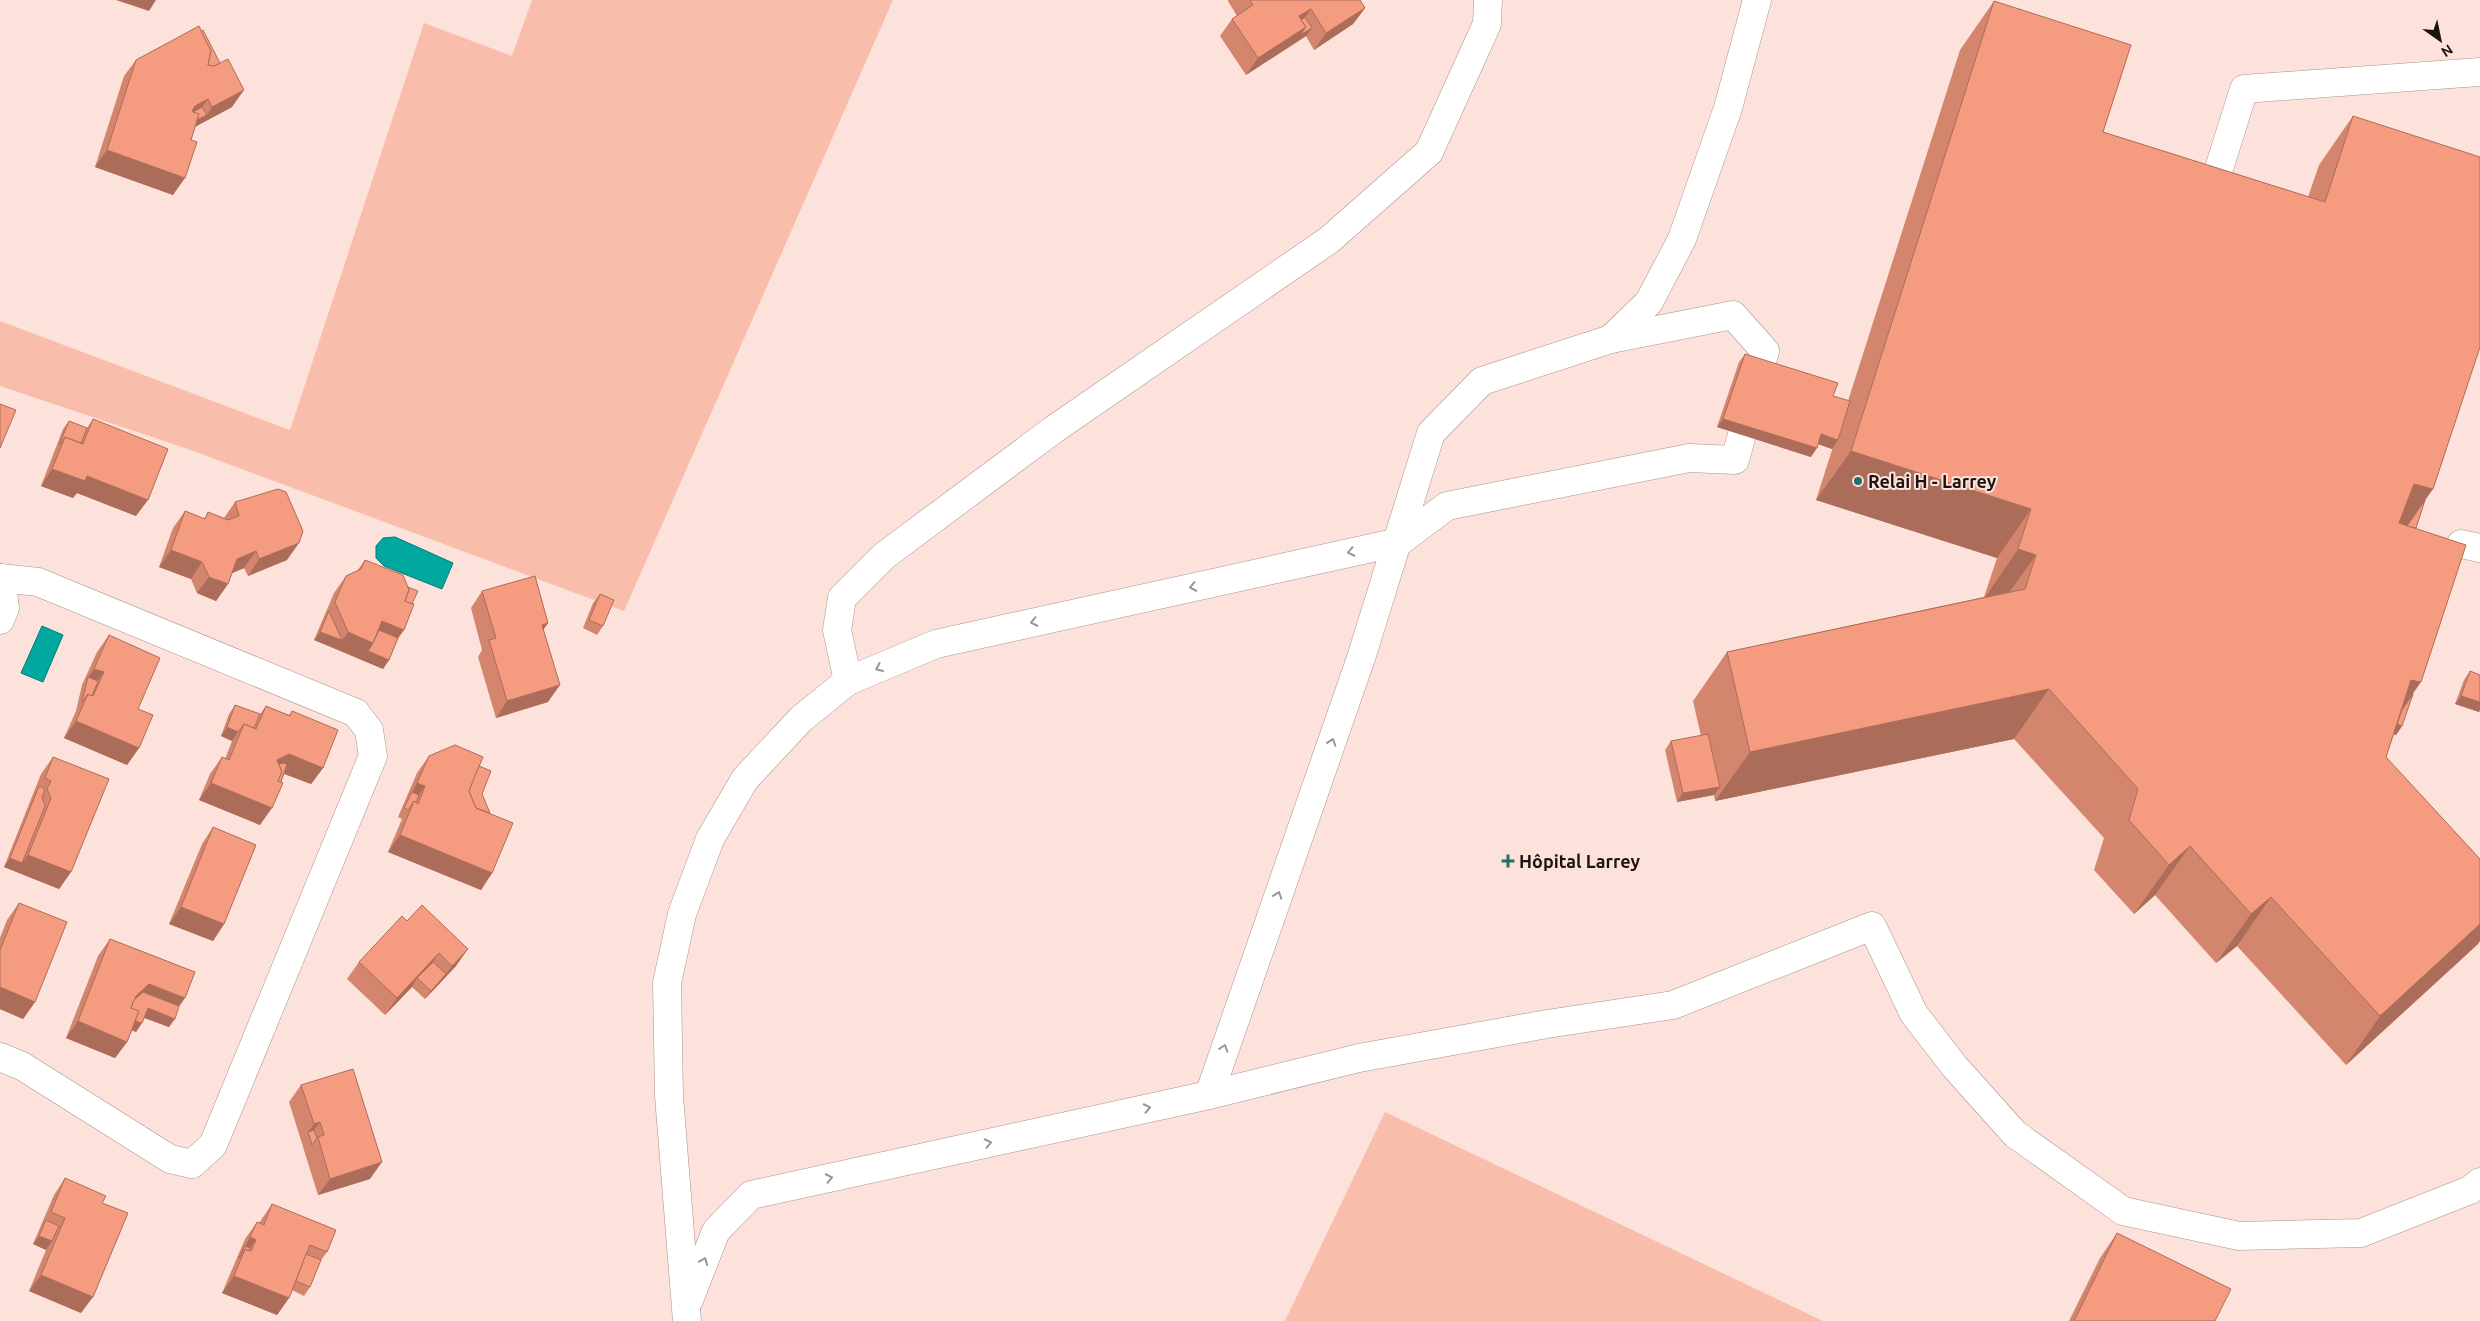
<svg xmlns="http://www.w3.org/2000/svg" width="2480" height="1321" viewBox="0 0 2480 1321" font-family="Ubuntu,sans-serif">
<rect width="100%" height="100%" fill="#fce2da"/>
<g fill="#f8bdab">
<polygon points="532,0 893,0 624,611 188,449 0,386 0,321 290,430 424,23 512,56"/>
<polygon points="1385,1112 1823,1321 1285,1321"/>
</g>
<g fill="#00a8a0" stroke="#087b75">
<polygon points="395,537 453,563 442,589 384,566 376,558 376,546 383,538"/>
<polygon points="42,626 63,635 43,682 21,673"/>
</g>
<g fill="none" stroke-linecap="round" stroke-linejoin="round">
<defs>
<g id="minor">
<polyline points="2216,178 2244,89 2480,72"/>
<polyline points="1611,339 1649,302 1682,239 1728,108 1757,0"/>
<polyline points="2461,544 2480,548"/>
<polyline points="0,578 38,582 356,713 369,730 373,756 213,1145 192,1164 170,1159 22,1066 0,1057"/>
<polyline points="0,620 5,608 1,578"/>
<polyline points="848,681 837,630 842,598 884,556 1053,430 1329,240 1429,152 1487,24 1488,0"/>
<polyline points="689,1300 716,1231 751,1195 1209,1095 1359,1058 1547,1024 1673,1005 1872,926 1914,1014 1955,1067 2015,1134 2123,1211 2239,1236 2361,1233 2470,1190 2480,1182"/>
<polyline points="687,1321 669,1096 667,983 682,914 710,839 745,779 801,719 848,681 936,644 1399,542 1447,506 1689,458 1735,460 1765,351 1733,315 1611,339 1482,381 1431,433 1361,658 1209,1095"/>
</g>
</defs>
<use href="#minor" stroke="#aa928b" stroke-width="29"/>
<use href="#minor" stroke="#fff" stroke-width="28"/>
</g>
<g fill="#d3856e">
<polygon points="1228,0 1360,0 1365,8 1353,24 1314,50 1306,36 1246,75 1220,36 1232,19 1237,16 1228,1"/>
<polygon points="1994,1 2103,132 2308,197 2319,165 2353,116 2425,500 2416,528 2413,694 2402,726 2396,735 2394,734 2386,757 2478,944 2346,1065 2237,946 2216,963 2155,895 2134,914 2094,870 2104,838 2014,739 1715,801 1714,795 1677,802 1665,750 1671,741 1701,736 1693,701 1727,652 1984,597 1997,558 1816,500 1833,447 1832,449 1818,444 1811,457 1717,427 1739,362 1745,354 1833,396 1848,401 1960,50"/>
<polygon points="136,60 232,107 195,127 173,195 95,167 124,76"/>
<polygon points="93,419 136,516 77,493 73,498 41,486 63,429 69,421 87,428"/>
<polygon points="235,502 287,560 248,576 244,568 232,573 228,584 216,601 197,593 191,579 159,567 173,528 185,511 204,519 208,512 224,518"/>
<polygon points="365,560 398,638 389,660 383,669 314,640 334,593 346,576 357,571"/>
<polygon points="482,591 548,623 543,630 548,702 496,718 478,657 482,650 471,608"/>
<polygon points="600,594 603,626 597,635 583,628 593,603"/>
<polygon points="109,635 138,709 139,748 127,765 64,738 76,711 82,685 97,652"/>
<polygon points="2470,671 2480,675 2480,710 2479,712 2455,704 2464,680"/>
<polygon points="235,705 260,714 266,706 289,715 292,711 323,768 311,784 284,774 260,825 199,800 210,774 222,757 225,759 232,741 221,736 229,714"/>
<polygon points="429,756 479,766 482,794 492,873 481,890 388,852 402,819 398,817 417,773"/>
<polygon points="53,757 71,872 59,889 4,867 41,774"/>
<polygon points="213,827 224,924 213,941 169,924 202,844"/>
<polygon points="19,903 35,1002 23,1019 0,1009 0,938 7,920"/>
<polygon points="407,921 456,966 425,999 412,987 385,1015 347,979 359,962"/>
<polygon points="110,939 179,1006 169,1027 144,1018 142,1023 136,1032 132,1030 127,1042 115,1058 66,1038 98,956"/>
<polygon points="301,1085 370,1179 318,1195 289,1102"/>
<polygon points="65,1178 102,1203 81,1313 29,1291 46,1250 33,1244 54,1195"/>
<polygon points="272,1204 327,1252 321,1260 310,1287 304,1296 292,1290 289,1298 277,1315 222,1293 245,1239 257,1222 259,1223"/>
<polygon points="2117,1233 2215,1321 2069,1321 2100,1258"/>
</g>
<g fill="#ac6c5a">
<polygon points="116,0 156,0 149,11"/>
<polygon points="1365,8 1353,24 1314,50 1326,33"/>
<polygon points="1311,9 1299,26 1299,16"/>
<polygon points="1306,27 1312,28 1306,36 1246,75 1258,58"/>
<polygon points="244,90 232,107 187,131 193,122 207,115 212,107"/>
<polygon points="208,99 196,115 188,120 195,106"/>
<polygon points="107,150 185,178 173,195 95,167"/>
<polygon points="1723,419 1817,448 1811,457 1717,427"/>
<polygon points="1821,434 1838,440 1832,449 1815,443"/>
<polygon points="1851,451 2031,509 1997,558 1816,500"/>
<polygon points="52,469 87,476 148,500 136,516 77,493 73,498 41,486"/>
<polygon points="2414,484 2433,489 2405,529 2380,533"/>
<polygon points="299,543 287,560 248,576 259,559"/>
<polygon points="2018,549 2036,555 2001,604 1984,599"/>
<polygon points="171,550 202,562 191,579 159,567"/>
<polygon points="256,551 244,568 226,576 237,559"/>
<polygon points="209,577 228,584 216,601 197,593"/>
<polygon points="382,621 404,630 392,647 373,638"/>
<polygon points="548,623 536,640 542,625"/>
<polygon points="320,632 342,640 336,649 314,640"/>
<polygon points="348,632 373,643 389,660 383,669 336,649"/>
<polygon points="94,669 104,672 92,689 88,677"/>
<polygon points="2411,680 2421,682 2386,732"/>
<polygon points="560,685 548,702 496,718 507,701"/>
<polygon points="2049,689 2014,739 1715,801 1750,752"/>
<polygon points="2461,696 2480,702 2480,710 2479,712 2455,704"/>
<polygon points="76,721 139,748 127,765 64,738"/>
<polygon points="2393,723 2402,726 2396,735 2386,732"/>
<polygon points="227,727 238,732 232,741 221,736"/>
<polygon points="289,754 323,768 311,784 277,771 277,760"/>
<polygon points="211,783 272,808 260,825 199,800"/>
<polygon points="417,783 425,786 413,803 412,792"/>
<polygon points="1720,787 1714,795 1677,802 1683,793"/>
<polygon points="400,835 492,873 481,890 388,852"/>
<polygon points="2190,846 2155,895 2134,914 2169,865"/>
<polygon points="28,855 71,872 59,889 4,867 10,858 22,863"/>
<polygon points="2271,897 2237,946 2216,963 2251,914"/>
<polygon points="181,907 224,924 213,941 169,924"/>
<polygon points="2480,924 2480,941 2478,944 2346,1065 2380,1016"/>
<polygon points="468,949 456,966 425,999 431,991 446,974 452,966"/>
<polygon points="439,953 427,970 417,978 412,987 385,1015 397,998"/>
<polygon points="149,984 185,998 173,1015 137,1001 128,1009 136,996"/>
<polygon points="0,987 35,1002 23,1019 0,1009"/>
<polygon points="148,1008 175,1019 169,1027 142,1017"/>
<polygon points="125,1016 142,1023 136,1032 119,1025"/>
<polygon points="78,1021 127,1042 115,1058 66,1038"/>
<polygon points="320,1122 309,1137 308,1132 314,1124"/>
<polygon points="382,1162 370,1179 318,1195 330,1179"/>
<polygon points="39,1236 52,1241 46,1250 33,1244"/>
<polygon points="250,1237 256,1240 244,1256 245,1246"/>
<polygon points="41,1275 93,1297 81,1313 29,1291"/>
<polygon points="234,1276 289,1298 277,1315 222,1293"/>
</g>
<g fill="#f59b80" stroke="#ac6c5a">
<polygon points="1250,0 1360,0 1365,8 1326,33 1311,9 1299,16 1306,27 1258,58 1232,19 1253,5"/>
<polygon points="1994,1 2131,45 2103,132 2325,202 2353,116 2480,157 2480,347 2433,489 2414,484 2399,523 2466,545 2421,682 2411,680 2386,757 2480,859 2480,924 2380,1016 2271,897 2251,914 2190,846 2169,865 2129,820 2138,789 2049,689 1750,752 1727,652 2025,589 2036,555 2018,549 2031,509 1851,451"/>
<polygon points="1305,17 1312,28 1300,35 1306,27 1301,20"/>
<polygon points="199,26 211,51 208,65 214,66 228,59 244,90 212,107 208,99 195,106 192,111 199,114 191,140 197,142 185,178 107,150 136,60"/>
<polygon points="203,30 220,63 214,66 208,65 211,51 201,31"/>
<polygon points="202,107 207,115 197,120 199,114 193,112"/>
<polygon points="1745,354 1838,383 1833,396 1850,401 1838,440 1821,434 1817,448 1723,419"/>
<polygon points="0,404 16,410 0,448"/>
<polygon points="93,419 168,449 148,500 87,476 85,481 52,469 65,437 83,444"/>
<polygon points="69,421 87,428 81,443 65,437 59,445"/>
<polygon points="278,489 286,492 303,531 299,543 259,559 256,551 237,559 228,584 209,577 202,562 171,550 185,511 205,519 208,512 228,520 239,516 235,502"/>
<polygon points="2425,500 2416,528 2407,526"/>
<polygon points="365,560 403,575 409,590 405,601 414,604 404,630 382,621 373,643 348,632 335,602 346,576 361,569"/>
<polygon points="535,576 548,623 542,625 560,685 507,701 489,640 496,638 482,591"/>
<polygon points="408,587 418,591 412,604 405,601 409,590"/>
<polygon points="600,594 614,600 603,626 589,620"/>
<polygon points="329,611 342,640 320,632"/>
<polygon points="379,630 398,638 389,660 368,651 373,643"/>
<polygon points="109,635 160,658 138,709 153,715 139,748 76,721 88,694 93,696 104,672 94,669"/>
<polygon points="2470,671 2480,675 2480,702 2461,696"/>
<polygon points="88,677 98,681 92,696 88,694 82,702"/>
<polygon points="2413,694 2402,726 2397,724 2402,710"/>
<polygon points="235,705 260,714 254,728 244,724 238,732 227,727"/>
<polygon points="266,706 290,716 292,711 338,730 323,768 289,754 277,760 282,772 278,781 283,783 272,808 211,783 222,757 229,760 244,724 256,729"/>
<polygon points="1708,734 1720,787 1683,793 1671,741"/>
<polygon points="455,745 483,757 469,791 476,808 513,823 492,873 400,835 414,801 418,804 425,786 417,783 429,756"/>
<polygon points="53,757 109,779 71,872 28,855 51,798 47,789 51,781 45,778"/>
<polygon points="283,763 287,764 281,782 278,781 282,772 279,764"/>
<polygon points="479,766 491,771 482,794 490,813 476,808 469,791"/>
<polygon points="39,786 45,789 42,797 45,806 22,863 10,858"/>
<polygon points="412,792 419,795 416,802 414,801 408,810 404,808"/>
<polygon points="213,827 256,845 224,924 181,907"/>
<polygon points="19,903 67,922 35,1002 0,987 0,950"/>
<polygon points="422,905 468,949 452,966 439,953 397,998 359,962 402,916 407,921"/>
<polygon points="110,939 195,972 185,998 149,984 136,996 131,1008 139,1011 127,1042 78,1021"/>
<polygon points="433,962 446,974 431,991 417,978"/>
<polygon points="143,992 179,1006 175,1019 148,1008 142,1023 135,1021 139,1011 131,1008 134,1000"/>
<polygon points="353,1069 382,1162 330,1179 318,1137 324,1135 320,1122 314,1124 301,1085"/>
<polygon points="314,1130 317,1138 312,1145 308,1132"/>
<polygon points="65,1178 106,1196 102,1203 128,1213 93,1297 41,1275 65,1218 51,1212"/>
<polygon points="272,1204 336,1230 327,1252 310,1245 289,1298 234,1276 245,1249 251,1251 256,1240 250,1237 257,1222 264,1225"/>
<polygon points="46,1220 59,1226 52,1241 39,1236"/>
<polygon points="2117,1233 2231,1289 2215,1321 2074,1321"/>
<polygon points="245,1246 250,1248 249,1251 245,1249 239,1258"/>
<polygon points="306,1254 321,1260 310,1287 296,1281"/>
</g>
<defs><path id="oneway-chevron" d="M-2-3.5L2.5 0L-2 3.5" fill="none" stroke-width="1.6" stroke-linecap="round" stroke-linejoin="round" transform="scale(1.25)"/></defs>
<g stroke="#999594">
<use href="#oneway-chevron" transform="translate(1351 552) rotate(168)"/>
<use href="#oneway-chevron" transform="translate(1193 587) rotate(168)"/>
<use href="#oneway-chevron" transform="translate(1034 622) rotate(168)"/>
<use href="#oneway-chevron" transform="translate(879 668) rotate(157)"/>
<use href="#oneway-chevron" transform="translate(1332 742) rotate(-71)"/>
<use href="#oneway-chevron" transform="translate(1278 895) rotate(-71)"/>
<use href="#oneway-chevron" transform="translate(1224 1048) rotate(-72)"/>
<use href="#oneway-chevron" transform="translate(1147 1108) rotate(-12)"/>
<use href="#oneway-chevron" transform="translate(988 1143) rotate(-12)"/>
<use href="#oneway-chevron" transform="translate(829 1178) rotate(-12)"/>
<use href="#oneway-chevron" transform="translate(704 1261) rotate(-68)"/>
</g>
<g fill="#256f6a" stroke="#fce2da" stroke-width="2">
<circle cx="1858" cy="481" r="5"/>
<path d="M1505.5 853.5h5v5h5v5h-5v5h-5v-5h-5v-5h5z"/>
</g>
<g text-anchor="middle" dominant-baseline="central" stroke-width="4" stroke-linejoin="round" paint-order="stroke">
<g font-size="18" font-weight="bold" fill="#1c1311" stroke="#fce2da" text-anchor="start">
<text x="1868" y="481">Relai H - Larrey</text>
<text x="1519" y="861">Hôpital Larrey</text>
</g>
</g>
<g transform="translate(2440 40) rotate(147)" stroke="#fce2da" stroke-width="4" paint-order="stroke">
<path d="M0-4L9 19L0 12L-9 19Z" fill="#1c1311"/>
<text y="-8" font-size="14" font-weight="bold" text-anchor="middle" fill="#1c1311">N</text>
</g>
</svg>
